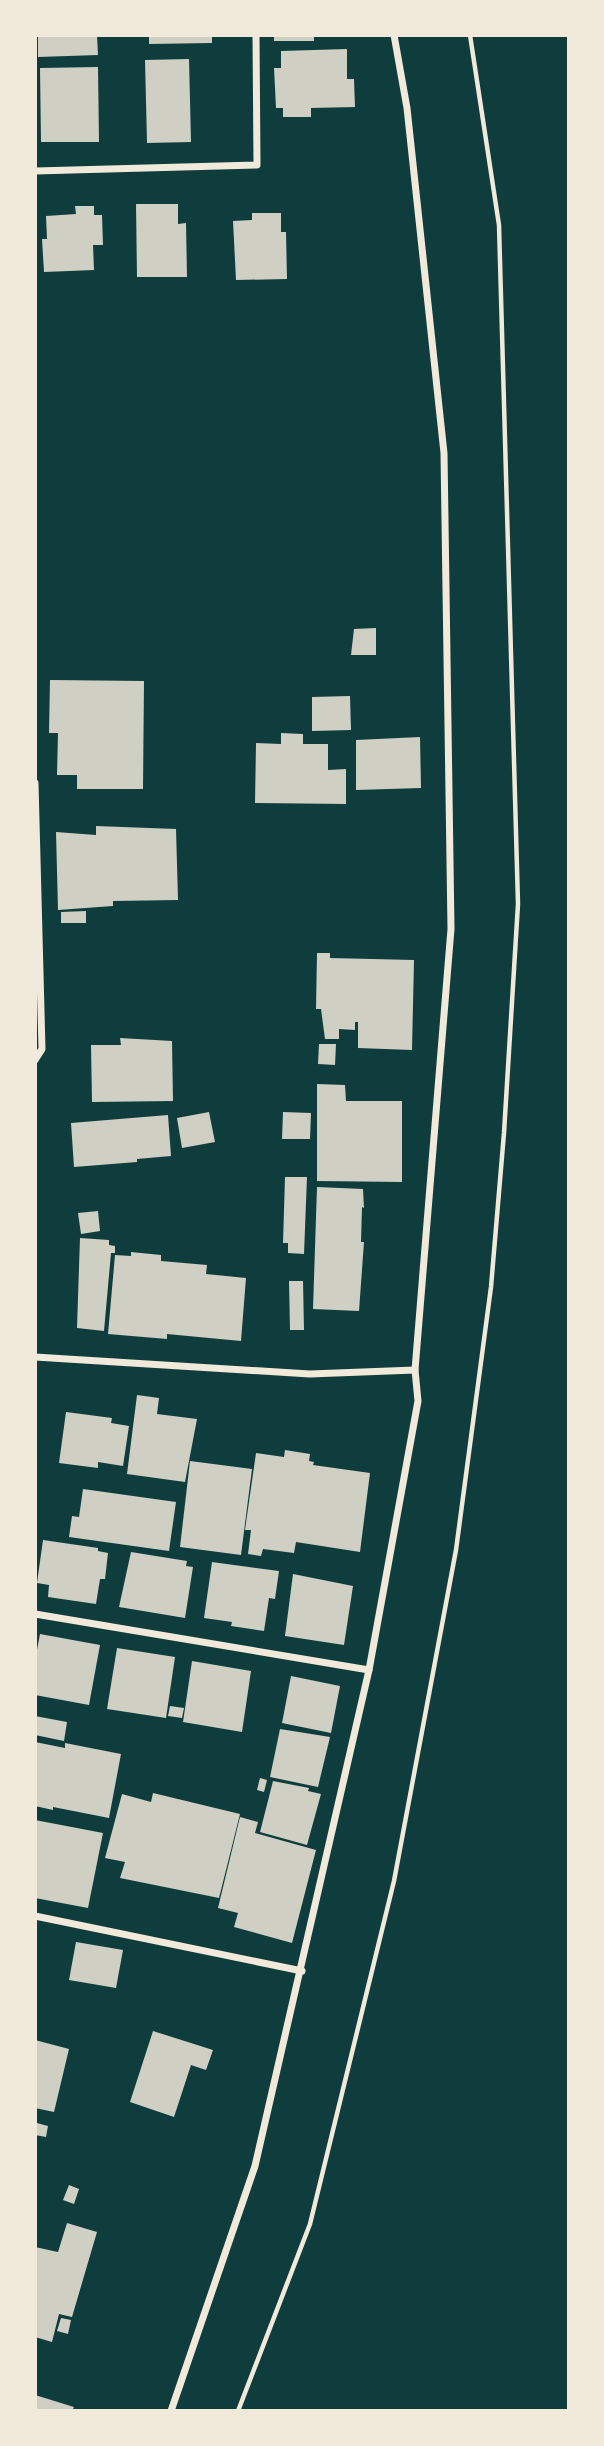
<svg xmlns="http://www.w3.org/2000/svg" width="604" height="2446" viewBox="0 0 604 2446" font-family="Signika,sans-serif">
<rect width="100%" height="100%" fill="#0f3d3e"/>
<g fill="#cfcfc3">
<polygon points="38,35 97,35 98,55 38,57"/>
<polygon points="149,35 212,35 212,43 149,44"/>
<rect x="274" y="35" width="40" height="6"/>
<polygon points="347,49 347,79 354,79 355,107 311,108 311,117 283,117 283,108 276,108 274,68 281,68 281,51"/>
<polygon points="189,59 191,142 147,143 145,60"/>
<polygon points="98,67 99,142 41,142 40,68"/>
<polygon points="136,204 178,204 178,224 186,223 187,277 137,277"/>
<polygon points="75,206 94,206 94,215 102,215 103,245 93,245 94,270 44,272 42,239 47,239 46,216 76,214"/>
<polygon points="252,213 281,213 281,232 286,232 287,279 236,280 233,221 252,220"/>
<polygon points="376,628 376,655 351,655 354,629"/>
<polygon points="50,680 144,681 143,789 77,789 77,775 57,775 58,733 49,733"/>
<polygon points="350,696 351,730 312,731 312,697"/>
<polygon points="281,733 303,734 303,744 328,744 328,770 346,769 346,804 255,803 256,743 281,744"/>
<polygon points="420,737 421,788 356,790 356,740"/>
<polygon points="96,826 176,829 178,900 113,901 113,906 58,910 56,832 96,835"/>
<polygon points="86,911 86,923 61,923 61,912"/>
<polygon points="317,953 330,953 330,958 414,960 412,1050 358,1048 358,1022 355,1022 355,1030 339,1029 339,1039 325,1039 321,1009 316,1009"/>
<polygon points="120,1038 172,1041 173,1101 92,1102 91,1045 121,1045"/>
<polygon points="319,1044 336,1044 335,1065 318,1064"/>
<polygon points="317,1084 345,1085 346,1101 402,1101 402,1182 317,1181"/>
<polygon points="209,1112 215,1142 182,1148 177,1118"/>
<polygon points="283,1112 311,1113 310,1139 282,1139"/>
<polygon points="168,1115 171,1156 137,1159 137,1162 74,1167 71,1123"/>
<polygon points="285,1177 307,1177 304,1254 288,1253 288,1243 283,1243"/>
<polygon points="317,1187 363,1189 364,1208 362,1207 361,1242 364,1242 359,1311 313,1309"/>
<polygon points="98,1211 100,1231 81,1234 78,1213"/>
<polygon points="80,1238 109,1240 109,1245 115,1246 115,1253 111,1253 104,1331 77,1328"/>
<polygon points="131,1252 161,1255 161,1261 207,1265 206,1274 246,1278 241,1341 167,1334 167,1339 108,1334 115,1255 131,1256"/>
<polygon points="289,1281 303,1281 304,1330 290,1330"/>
<polygon points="137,1395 159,1398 157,1414 197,1419 185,1482 127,1474"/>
<polygon points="66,1412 112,1418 111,1423 129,1426 123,1466 98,1462 98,1468 59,1463"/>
<polygon points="285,1450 310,1454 309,1461 314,1462 313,1465 370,1473 360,1552 296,1542 294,1553 263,1549 261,1556 248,1554 251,1530 245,1530 256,1453 284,1457"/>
<polygon points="190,1461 252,1469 241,1555 180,1547"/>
<polygon points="83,1489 176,1502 169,1551 69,1537 72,1516 79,1517"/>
<polygon points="43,1540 98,1548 98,1551 108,1553 105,1579 100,1579 96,1604 48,1597 49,1585 37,1583"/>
<polygon points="131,1552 187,1561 186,1566 193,1567 185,1618 119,1607"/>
<polygon points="212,1562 279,1571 275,1599 269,1598 264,1631 231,1626 232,1622 204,1618"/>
<polygon points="293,1574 353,1586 344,1645 285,1636"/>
<polygon points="40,1634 100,1645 89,1705 35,1695 35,1660"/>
<polygon points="117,1648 175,1657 166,1718 107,1709"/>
<polygon points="192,1661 251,1671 242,1732 183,1722"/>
<polygon points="291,1676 340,1686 331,1733 282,1723"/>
<polygon points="170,1706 184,1708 182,1718 168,1716"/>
<polygon points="35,1716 67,1722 64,1741 35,1735"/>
<polygon points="280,1729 330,1737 318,1787 270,1777"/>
<polygon points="35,1742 65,1748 65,1743 121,1754 109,1818 53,1807 53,1810 35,1806"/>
<polygon points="260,1778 267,1780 264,1792 257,1790"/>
<polygon points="273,1781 309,1788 308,1791 321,1794 307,1845 260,1832"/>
<polygon points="153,1793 240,1814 219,1898 120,1878 125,1862 105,1858 122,1794 151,1802"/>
<polygon points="240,1817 258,1822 255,1833 316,1850 292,1943 234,1927 238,1913 218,1908"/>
<polygon points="35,1820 103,1833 88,1908 35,1898"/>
<polygon points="76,1942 123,1950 116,1988 69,1980"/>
<polygon points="153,2031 213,2050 206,2070 191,2065 174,2117 130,2102"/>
<polygon points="35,2040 69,2049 54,2112 35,2108"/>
<polygon points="37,2123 48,2126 46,2137 35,2135"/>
<polygon points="69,2185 79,2189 74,2204 63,2200"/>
<polygon points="67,2223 97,2232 72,2317 59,2314 52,2342 35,2337 35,2247 58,2252"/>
<polygon points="61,2318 71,2320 68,2334 57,2331"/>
<polygon points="35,2395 74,2407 72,2411 35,2411"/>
</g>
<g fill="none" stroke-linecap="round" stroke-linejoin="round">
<polyline stroke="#f1e9da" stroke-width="4.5" points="238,2411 310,2224 394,1881 456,1550 491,1287 504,1133 518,904 499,225 470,35"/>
<g stroke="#f1e9da" stroke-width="7">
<polyline points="35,171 257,165 256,35"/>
<polyline points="35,783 42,1049 35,1060"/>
<polyline points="35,1357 310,1374 415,1370"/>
<polyline points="35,1614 369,1670"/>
<polyline points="35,1916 302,1971"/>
<polyline points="171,2411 255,2166 369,1670 418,1401 415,1370 451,929 444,453 407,108 394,35"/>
</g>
</g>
<rect width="604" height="2446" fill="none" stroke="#f1e9da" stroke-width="74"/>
</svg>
